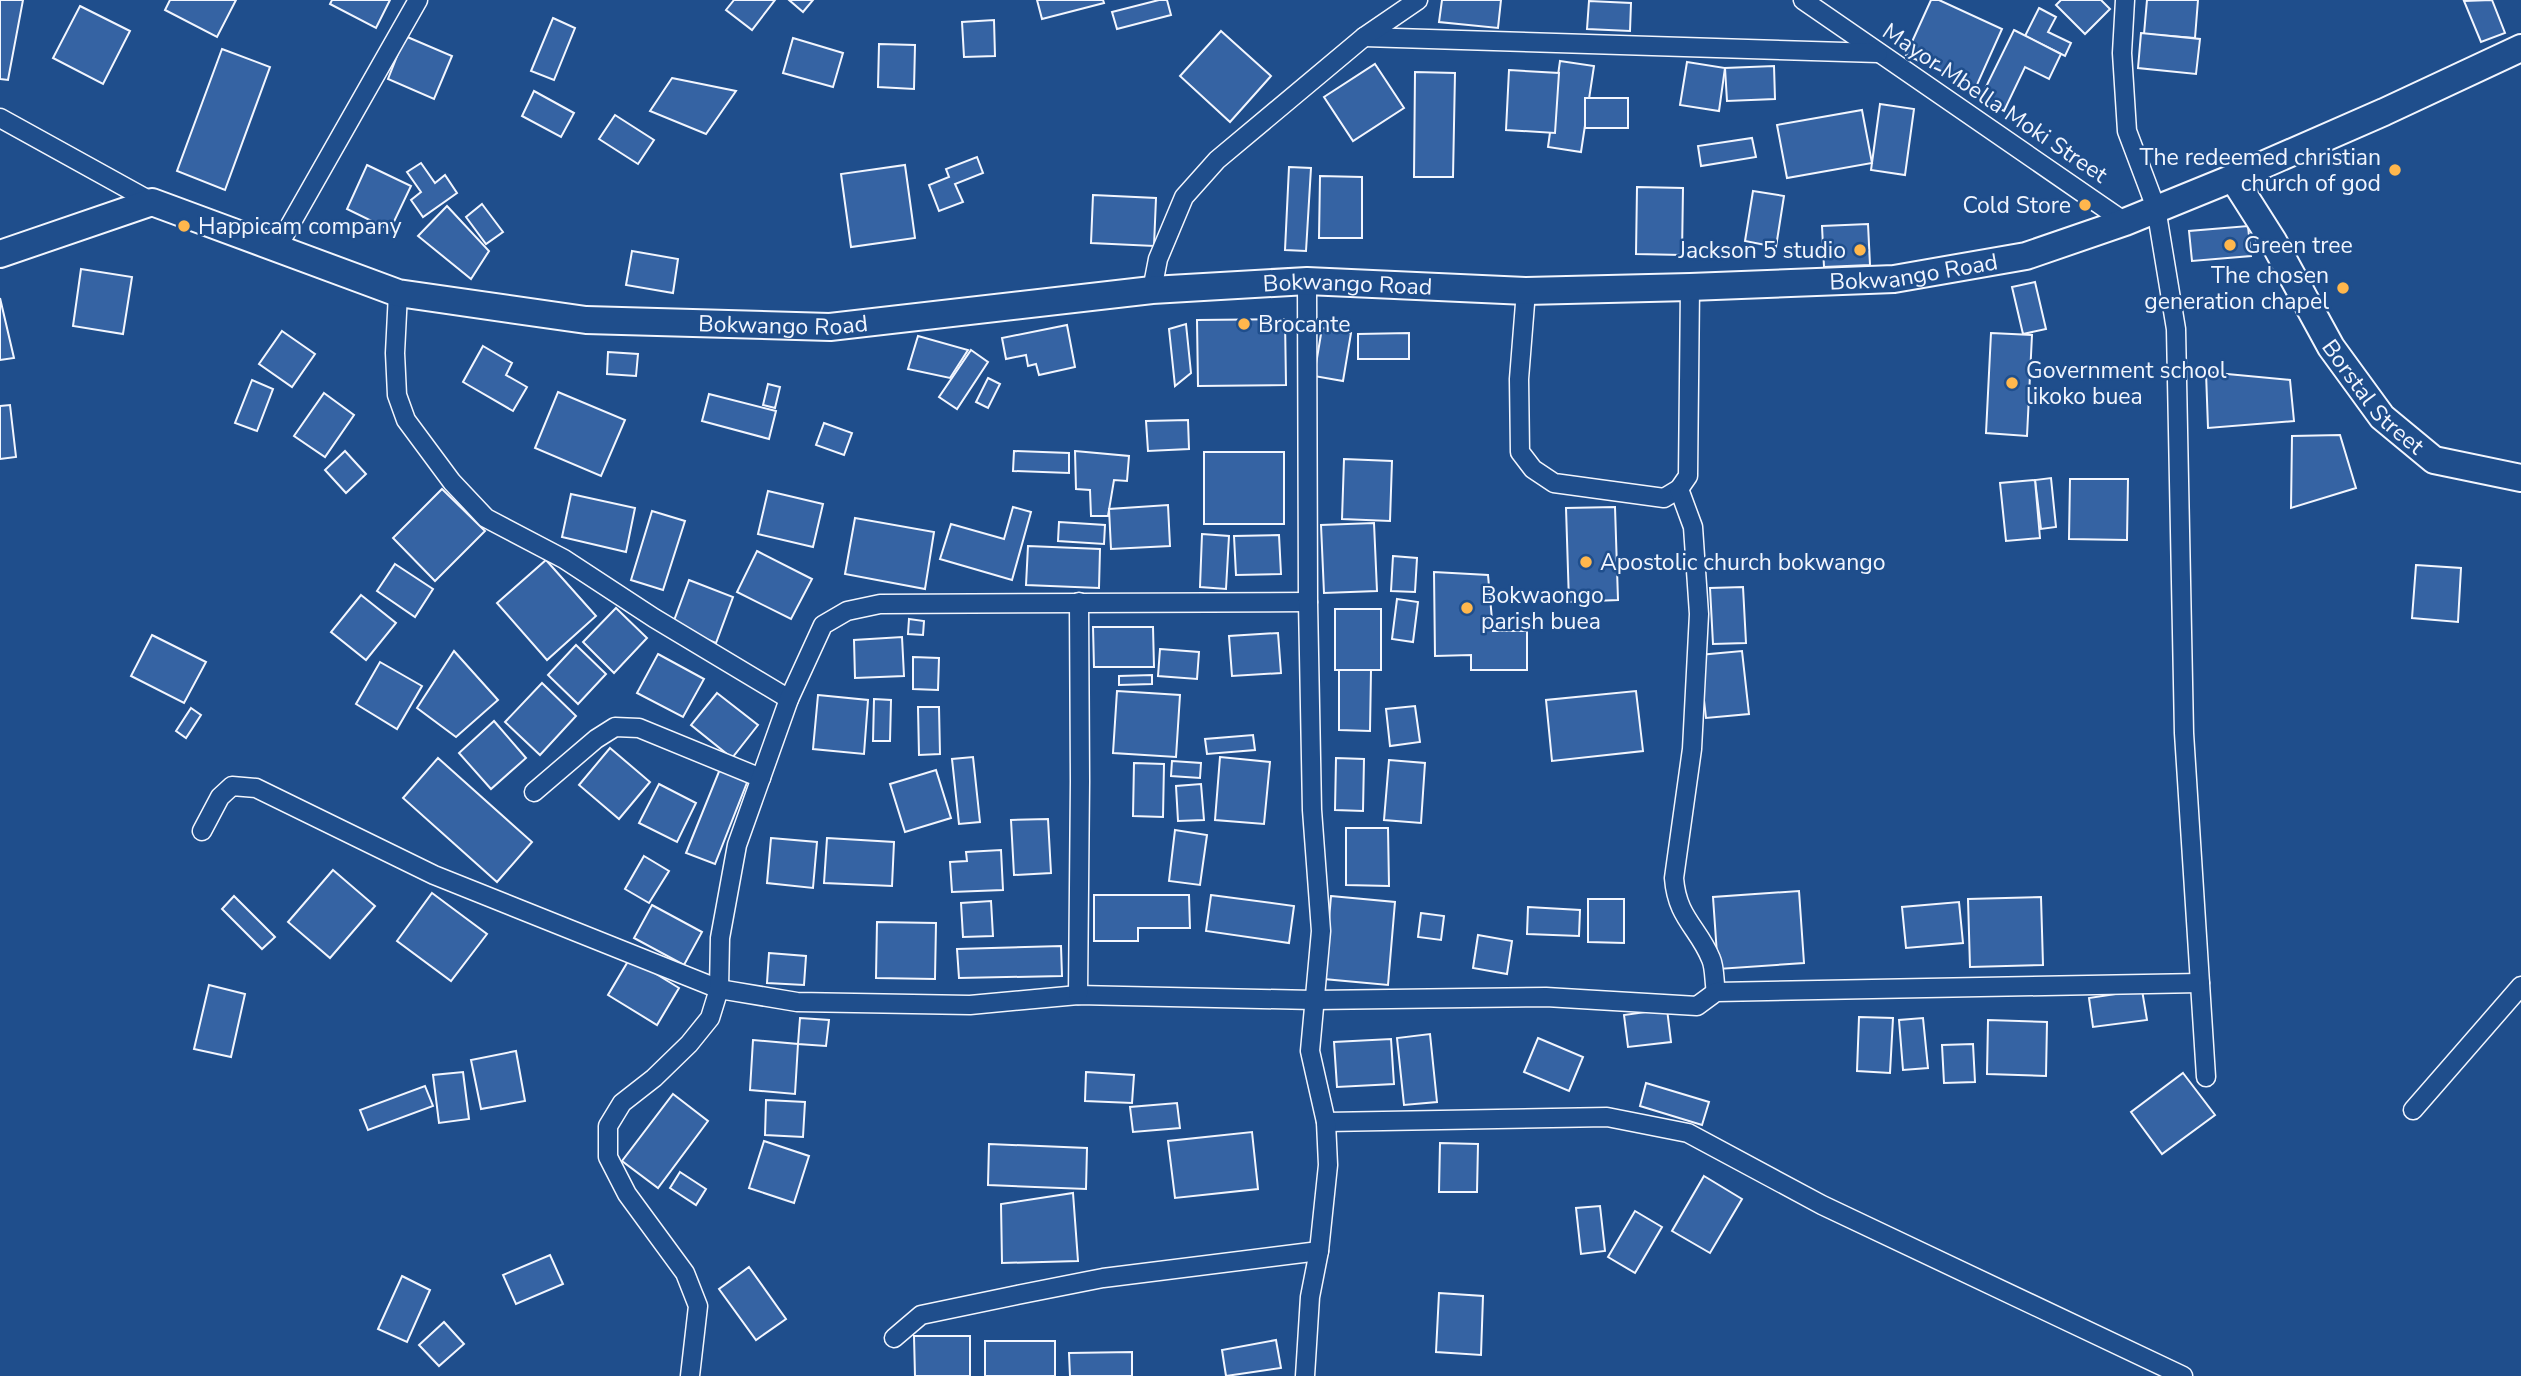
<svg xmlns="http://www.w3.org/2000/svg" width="2521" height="1376" viewBox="0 0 2521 1376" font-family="'Nunito Sans',sans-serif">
<rect width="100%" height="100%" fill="#1f4e8c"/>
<g fill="#3563a3" stroke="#f2f6ff" stroke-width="2">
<polygon points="0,0 23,0 8,80 0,79"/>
<polygon points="170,0 236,0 217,37 165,10"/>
<polygon points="332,0 390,0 376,28 330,4"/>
<polygon points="734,0 775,0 752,30 726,10"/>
<polygon points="789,0 813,0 803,12"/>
<polygon points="1037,0 1103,0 1104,3 1042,19"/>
<polygon points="1159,0 1167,0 1171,15 1117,29 1112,12"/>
<polygon points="1442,0 1501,0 1498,28 1439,22"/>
<polygon points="1931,0 1939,0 2002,29 1976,87 1906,55"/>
<polygon points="2061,0 2101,0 2110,9 2085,34 2056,5"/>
<polygon points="2147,0 2198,0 2195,38 2144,34"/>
<polygon points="2492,0 2505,33 2481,42 2464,1"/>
<polygon points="1589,1 1631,3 1630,31 1587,29"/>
<polygon points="80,6 130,31 103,84 53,58"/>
<polygon points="2039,8 2056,17 2048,32 2071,43 2065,56 2025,36"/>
<polygon points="553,18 575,28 554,80 531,71"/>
<polygon points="994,20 995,56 964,57 962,22"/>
<polygon points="2014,30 2061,54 2049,79 2025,67 2004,111 1980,99"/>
<polygon points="1221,31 1271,76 1230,122 1180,76"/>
<polygon points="2141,33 2200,39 2196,74 2138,68"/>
<polygon points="405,36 452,56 434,99 388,79"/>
<polygon points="793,38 843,53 833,87 783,73"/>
<polygon points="879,44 915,45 914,89 878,87"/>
<polygon points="222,49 270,67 225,190 177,171"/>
<polygon points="1560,61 1594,66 1581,152 1548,147"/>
<polygon points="1687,62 1725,68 1719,111 1680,105"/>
<polygon points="1375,64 1404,108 1353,141 1324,97"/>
<polygon points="1774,66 1775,99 1727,101 1725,68"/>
<polygon points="1509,70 1559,73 1555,133 1506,130"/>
<polygon points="1415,72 1455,73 1453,177 1414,177"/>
<polygon points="672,78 736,91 706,134 650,111"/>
<polygon points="534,91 574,113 561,137 522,116"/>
<rect x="1585" y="98" width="43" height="30"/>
<polygon points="1880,104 1914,109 1905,175 1871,170"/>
<polygon points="1862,110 1872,163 1787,178 1777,125"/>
<polygon points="615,115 654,140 638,164 599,139"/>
<polygon points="1752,138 1756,157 1701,166 1698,146"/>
<polygon points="977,157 983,173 955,184 963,202 939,211 929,185 949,177 946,169"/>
<polygon points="421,163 435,183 445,175 457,193 423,217 411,200 421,192 407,172"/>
<polygon points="367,165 411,186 390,230 347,209"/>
<polygon points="905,165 915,238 851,247 841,174"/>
<polygon points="1289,167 1311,168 1306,251 1285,250"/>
<polygon points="1320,176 1362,177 1362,238 1319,238"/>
<polygon points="1637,187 1683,188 1682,255 1636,254"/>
<polygon points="1753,191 1784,196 1776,247 1745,241"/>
<polygon points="1093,195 1156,198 1154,246 1091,243"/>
<polygon points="482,204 503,232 486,244 466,217"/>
<polygon points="447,206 489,251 471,279 418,236"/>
<polygon points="1868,224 1870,265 1824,267 1822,226"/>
<polygon points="2248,226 2251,256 2192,261 2189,231"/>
<polygon points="632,251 678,259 673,293 626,285"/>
<polygon points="81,269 132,277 123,334 73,326"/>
<polygon points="2035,282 2046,329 2023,334 2012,287"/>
<polygon points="0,298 14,358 0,360"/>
<polygon points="1285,319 1286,385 1198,386 1197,320"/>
<polygon points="1186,324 1191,373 1175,386 1169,329"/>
<polygon points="1067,325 1075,367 1039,375 1036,364 1028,366 1026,355 1006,359 1002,338"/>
<polygon points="1322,328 1351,333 1343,381 1314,376"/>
<polygon points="282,331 315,354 292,387 259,364"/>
<polygon points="1409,333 1409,359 1358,359 1358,334"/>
<polygon points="1991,333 2032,335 2027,436 1986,433"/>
<polygon points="918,336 968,350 950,378 908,369"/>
<polygon points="483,346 512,363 506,375 527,387 513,411 463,382"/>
<polygon points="971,350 988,362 957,409 939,397"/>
<polygon points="608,352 638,354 636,376 607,374"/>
<polygon points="2206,372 2290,380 2294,421 2208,428"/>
<polygon points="988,378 1000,384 988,408 976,402"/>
<polygon points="252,380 273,389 257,431 235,423"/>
<polygon points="768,384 780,387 775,408 763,405"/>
<polygon points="558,392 625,420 601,476 535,448"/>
<polygon points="324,393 354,415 325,457 294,436"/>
<polygon points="709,394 776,411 769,439 702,421"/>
<polygon points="10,405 16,457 0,459 0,406"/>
<polygon points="1188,420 1189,449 1148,451 1146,421"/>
<polygon points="824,423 852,433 844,455 816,445"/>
<polygon points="2340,435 2356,488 2291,508 2292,436"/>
<polygon points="345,451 366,474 346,493 325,470"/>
<polygon points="1014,451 1069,453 1069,473 1013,471"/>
<polygon points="1075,451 1129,456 1127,481 1114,480 1108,516 1091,516 1090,490 1076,489"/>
<rect x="1204" y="452" width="80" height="72"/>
<polygon points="1344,459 1392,461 1390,521 1342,519"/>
<polygon points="2051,478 2056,527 2041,529 2035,480"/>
<polygon points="2070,479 2128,479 2127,540 2069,539"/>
<polygon points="2035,480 2040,538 2006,541 2000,483"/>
<polygon points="442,489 485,531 435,581 393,538"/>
<polygon points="768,491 823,504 813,547 758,534"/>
<polygon points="571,494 635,508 626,552 562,537"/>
<polygon points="1168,505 1170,546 1111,549 1109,509"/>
<polygon points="1013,507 1031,512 1012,580 940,559 951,524 1004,539"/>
<polygon points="1615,507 1618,600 1569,602 1566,508"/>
<polygon points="652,511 685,521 663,590 631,580"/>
<polygon points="855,518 934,532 925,589 845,574"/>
<polygon points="1059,522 1105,525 1104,544 1058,541"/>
<polygon points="1374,523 1377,591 1324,593 1321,525"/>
<polygon points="1202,534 1229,536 1226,589 1200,587"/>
<polygon points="1279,535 1281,574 1236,575 1234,536"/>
<polygon points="1028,546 1100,549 1099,588 1026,585"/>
<polygon points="757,551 812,579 791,619 737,592"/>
<polygon points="1393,556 1417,558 1415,592 1391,591"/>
<polygon points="546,560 596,616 547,660 497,603"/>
<polygon points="395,564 433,589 415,617 377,591"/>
<polygon points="2416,565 2461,568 2458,622 2412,618"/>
<polygon points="1434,572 1488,575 1493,631 1527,631 1527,670 1471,670 1471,655 1435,656"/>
<polygon points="689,580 733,597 716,643 672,626"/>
<polygon points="1743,587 1746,643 1713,644 1710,588"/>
<polygon points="361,595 396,623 366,660 331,632"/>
<polygon points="1397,599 1418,602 1413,642 1392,639"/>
<polygon points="616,608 647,638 614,673 583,642"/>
<rect x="1335" y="609" width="46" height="61"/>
<polygon points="909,619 924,621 923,635 908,634"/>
<polygon points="1093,627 1153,627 1154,667 1094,667"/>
<polygon points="1278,633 1281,673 1232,676 1229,636"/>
<polygon points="152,635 206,662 184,703 131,676"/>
<polygon points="902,637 904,676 855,678 854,640"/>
<polygon points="576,645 606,674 578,704 548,675"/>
<polygon points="1160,649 1199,652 1197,679 1158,676"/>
<polygon points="454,651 498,700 456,737 417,708"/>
<polygon points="1742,651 1749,714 1706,718 1699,655"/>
<polygon points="658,654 704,679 683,717 637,693"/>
<polygon points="913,657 939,658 938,690 913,689"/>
<polygon points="380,662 422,686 397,729 356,704"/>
<polygon points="1339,670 1371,670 1370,731 1339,730"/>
<polygon points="1152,675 1152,684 1119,685 1119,676"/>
<polygon points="542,683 576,716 540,755 505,722"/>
<polygon points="1117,691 1180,695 1176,757 1113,753"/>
<polygon points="1636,691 1643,751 1552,761 1546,700"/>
<polygon points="717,693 758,725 732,758 691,725"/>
<polygon points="818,695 868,700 864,754 813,749"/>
<polygon points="874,699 891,700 890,741 873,741"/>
<polygon points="1415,706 1420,742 1390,746 1386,709"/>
<polygon points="918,707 939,707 940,754 919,755"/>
<polygon points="191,708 201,715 186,738 176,731"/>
<polygon points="494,721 526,758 491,789 459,753"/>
<polygon points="1253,735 1255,750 1207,754 1205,739"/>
<polygon points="610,748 650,782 619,819 579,785"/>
<polygon points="973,757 980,822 959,824 952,759"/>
<polygon points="1220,757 1270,762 1264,824 1215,820"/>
<polygon points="438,758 532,842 497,882 403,798"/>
<polygon points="1336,758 1364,759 1363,811 1335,810"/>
<polygon points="1389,760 1425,763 1421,823 1384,820"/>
<polygon points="1172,761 1201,763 1200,778 1171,776"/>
<polygon points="1134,763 1164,764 1163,817 1133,816"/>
<polygon points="720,769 748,780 715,864 686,853"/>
<polygon points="936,770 951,818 905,832 890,784"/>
<polygon points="659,784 696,803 677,842 639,823"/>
<polygon points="1201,784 1204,820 1178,821 1176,786"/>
<polygon points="1048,819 1051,873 1014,875 1011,820"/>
<polygon points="1346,828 1388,828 1389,886 1346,885"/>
<polygon points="1175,830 1207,835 1200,885 1169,881"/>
<polygon points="771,838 817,842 813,888 767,883"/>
<polygon points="827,838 894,842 892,886 824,883"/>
<polygon points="1001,850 1003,890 952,892 950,862 967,861 966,852"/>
<polygon points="644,856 669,871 649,903 625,889"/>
<polygon points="333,870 375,906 330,958 288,922"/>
<polygon points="1799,891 1804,963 1718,969 1713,897"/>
<polygon points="432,893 487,934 451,981 397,941"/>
<polygon points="1094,895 1189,895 1190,928 1138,928 1138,941 1094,941"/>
<polygon points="1211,895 1294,906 1289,943 1206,931"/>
<polygon points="234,896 275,937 262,949 222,909"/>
<polygon points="1331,896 1395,902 1388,985 1324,979"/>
<polygon points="2041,897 2043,965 1970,967 1968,899"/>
<polygon points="1588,899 1624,899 1624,943 1588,942"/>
<polygon points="991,901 993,936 963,937 961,903"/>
<polygon points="1959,902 1963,943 1906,948 1902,907"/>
<polygon points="652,905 702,932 684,965 634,938"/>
<polygon points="1528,907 1580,910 1579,936 1527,934"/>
<polygon points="1421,913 1444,916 1441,940 1418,937"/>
<polygon points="877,922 936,923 935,979 876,978"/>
<polygon points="1478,935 1512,941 1507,974 1473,968"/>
<polygon points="1061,946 1062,976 959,978 957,949"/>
<polygon points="769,953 806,956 804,985 767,983"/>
<polygon points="630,958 679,988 657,1025 608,995"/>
<polygon points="209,985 245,994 231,1057 194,1049"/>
<polygon points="2142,990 2147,1020 2093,1027 2089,998"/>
<polygon points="1667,1009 1671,1042 1628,1047 1624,1015"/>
<polygon points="1859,1017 1893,1018 1890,1073 1857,1071"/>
<polygon points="800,1018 829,1020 826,1046 798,1044"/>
<polygon points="1923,1018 1928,1068 1903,1070 1899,1020"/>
<polygon points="1988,1020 2047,1022 2046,1076 1987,1074"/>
<polygon points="1430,1034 1437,1102 1404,1105 1397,1038"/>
<polygon points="1538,1038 1583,1057 1569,1091 1524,1072"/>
<polygon points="1391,1039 1394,1084 1337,1087 1334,1042"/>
<polygon points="753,1040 798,1044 795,1094 750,1090"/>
<polygon points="1973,1044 1975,1082 1944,1083 1942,1045"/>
<polygon points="516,1051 525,1101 481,1109 471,1060"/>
<polygon points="463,1072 469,1119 439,1123 433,1075"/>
<polygon points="1086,1072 1134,1075 1132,1103 1085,1101"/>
<polygon points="2183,1073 2215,1115 2162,1154 2131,1112"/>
<polygon points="1646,1083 1709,1102 1702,1125 1640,1106"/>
<polygon points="425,1086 433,1106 368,1130 360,1110"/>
<polygon points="673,1094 708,1121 658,1188 622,1161"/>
<polygon points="766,1100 805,1102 803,1137 765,1135"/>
<polygon points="1177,1103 1180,1128 1133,1132 1130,1107"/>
<polygon points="1252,1132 1258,1189 1175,1198 1168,1141"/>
<polygon points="764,1141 809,1156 794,1203 749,1188"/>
<polygon points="1440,1143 1478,1144 1477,1192 1439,1192"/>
<polygon points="989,1144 1087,1148 1086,1189 988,1185"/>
<polygon points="680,1172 706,1189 696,1205 670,1188"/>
<polygon points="1704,1176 1742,1199 1710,1253 1672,1231"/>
<polygon points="1073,1193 1078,1261 1002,1263 1001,1204"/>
<polygon points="1600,1206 1605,1251 1581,1254 1576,1208"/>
<polygon points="1635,1211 1662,1227 1635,1273 1608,1257"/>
<polygon points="550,1255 563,1284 516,1304 503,1275"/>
<polygon points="749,1267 786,1319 756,1340 719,1289"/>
<polygon points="402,1276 430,1290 407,1342 378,1329"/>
<polygon points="1439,1293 1483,1296 1481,1355 1436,1352"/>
<polygon points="444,1322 464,1344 439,1366 419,1345"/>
<polygon points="914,1336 970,1336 970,1376 915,1376"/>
<polygon points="1276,1340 1281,1368 1226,1376 1222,1350"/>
<rect x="985" y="1341" width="70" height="35"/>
<polygon points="1132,1352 1132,1376 1070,1376 1069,1353"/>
</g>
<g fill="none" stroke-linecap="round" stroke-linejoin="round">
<defs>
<g id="street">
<polyline points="1803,0 2125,222"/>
<polyline points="2125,0 2122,53 2127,131 2156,208 2176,329 2184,733 2206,1077"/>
<polyline points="1364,37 1878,53"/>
<polyline points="0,118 152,202"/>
<polyline points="277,248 418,0"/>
<polyline points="1152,290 1158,259 1184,197 1217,160 1364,37 1418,0"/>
<polyline points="1526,291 1519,379 1520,452 1533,469 1554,483 1664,498 1679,489 1688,476 1690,287"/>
<polyline points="398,293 395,353 397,395 406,420 452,482 486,518 564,559 654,618 789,699"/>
<path d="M1679,489L1693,527L1699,614L1692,749L1674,878C1677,918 1698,927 1711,959C1715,968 1714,982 1716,992"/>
<polyline points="534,792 596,739 615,727 639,728 761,778"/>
<polyline points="202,831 220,797 232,786 256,788 434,875 719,989 797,1002 970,1005 1078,995 1313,1000 1546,997 1697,1006 1716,992 2200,983"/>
<polyline points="1078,995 1080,781 1079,602"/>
<polyline points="2413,1110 2521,986"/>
<polyline points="1326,1122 1607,1117 1688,1133 1822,1205 2183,1376"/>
<polyline points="894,1338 921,1315 1017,1295 1103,1278 1319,1251"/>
<polyline points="690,1376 698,1306 685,1273 627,1194 608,1157 608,1126 622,1103 654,1078 689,1044 710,1018 719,989 720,938 737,845 789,699 823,625 847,611 880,604 1308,602"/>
<polyline points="1305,1376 1310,1297 1319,1251 1328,1165 1326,1122 1310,1051 1321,931 1312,810 1308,602 1307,281"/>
</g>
<g id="secondary">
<path id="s1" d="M2233,178L2273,241L2331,347L2382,417L2434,460L2521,478"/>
<path id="s2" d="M0,254L152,202L398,293L586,320L830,327L1152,290L1307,281L1526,291L1690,287L1894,279L2026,256L2125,222L2233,178L2384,112L2521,48"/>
</g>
</defs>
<use href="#street" stroke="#f2f6ff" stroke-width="21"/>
<use href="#secondary" stroke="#f2f6ff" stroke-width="30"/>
<use href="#street" stroke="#1f4e8c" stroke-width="18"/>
<use href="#secondary" stroke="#1f4e8c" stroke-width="26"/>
</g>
<g fill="#ffb74d" stroke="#1f4e8c" stroke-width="2.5">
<circle cx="2395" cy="170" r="7"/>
<circle cx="2085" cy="205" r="7"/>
<circle cx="184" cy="226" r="7"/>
<circle cx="2230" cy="245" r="7"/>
<circle cx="1860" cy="250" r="7"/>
<circle cx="2343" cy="288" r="7"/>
<circle cx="1244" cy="324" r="7"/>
<circle cx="2012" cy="383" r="7"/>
<circle cx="1586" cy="562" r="7"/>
<circle cx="1467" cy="608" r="7"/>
</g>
<g text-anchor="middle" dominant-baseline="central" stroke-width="5" stroke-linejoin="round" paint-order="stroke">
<g font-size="23" fill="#f2f6ff" stroke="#1f4e8c">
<text transform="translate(1995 103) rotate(34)">Mayor Mbella Moki Street</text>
<text stroke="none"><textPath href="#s2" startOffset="1944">Bokwango Road</textPath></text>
<text stroke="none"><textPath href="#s2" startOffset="1377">Bokwango Road</textPath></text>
<text stroke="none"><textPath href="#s2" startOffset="810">Bokwango Road</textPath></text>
<text stroke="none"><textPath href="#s1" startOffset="261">Borstal Street</textPath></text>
</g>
<g font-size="23" fill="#f2f6ff" stroke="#1f4e8c" text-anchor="start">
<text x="2381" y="157" text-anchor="end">The redeemed christian<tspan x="2381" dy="26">church of god</tspan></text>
<text x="2071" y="205" text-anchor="end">Cold Store</text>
<text x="198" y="226">Happicam company</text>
<text x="2244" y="245">Green tree</text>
<text x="1846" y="250" text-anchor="end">Jackson 5 studio</text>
<text x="2329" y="275" text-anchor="end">The chosen<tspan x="2329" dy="26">generation chapel</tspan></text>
<text x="1258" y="324">Brocante</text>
<text x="2026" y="370">Government school<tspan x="2026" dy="26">likoko buea</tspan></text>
<text x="1600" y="562">Apostolic church bokwango</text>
<text x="1481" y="595">Bokwaongo<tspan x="1481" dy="26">parish buea</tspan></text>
</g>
</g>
</svg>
